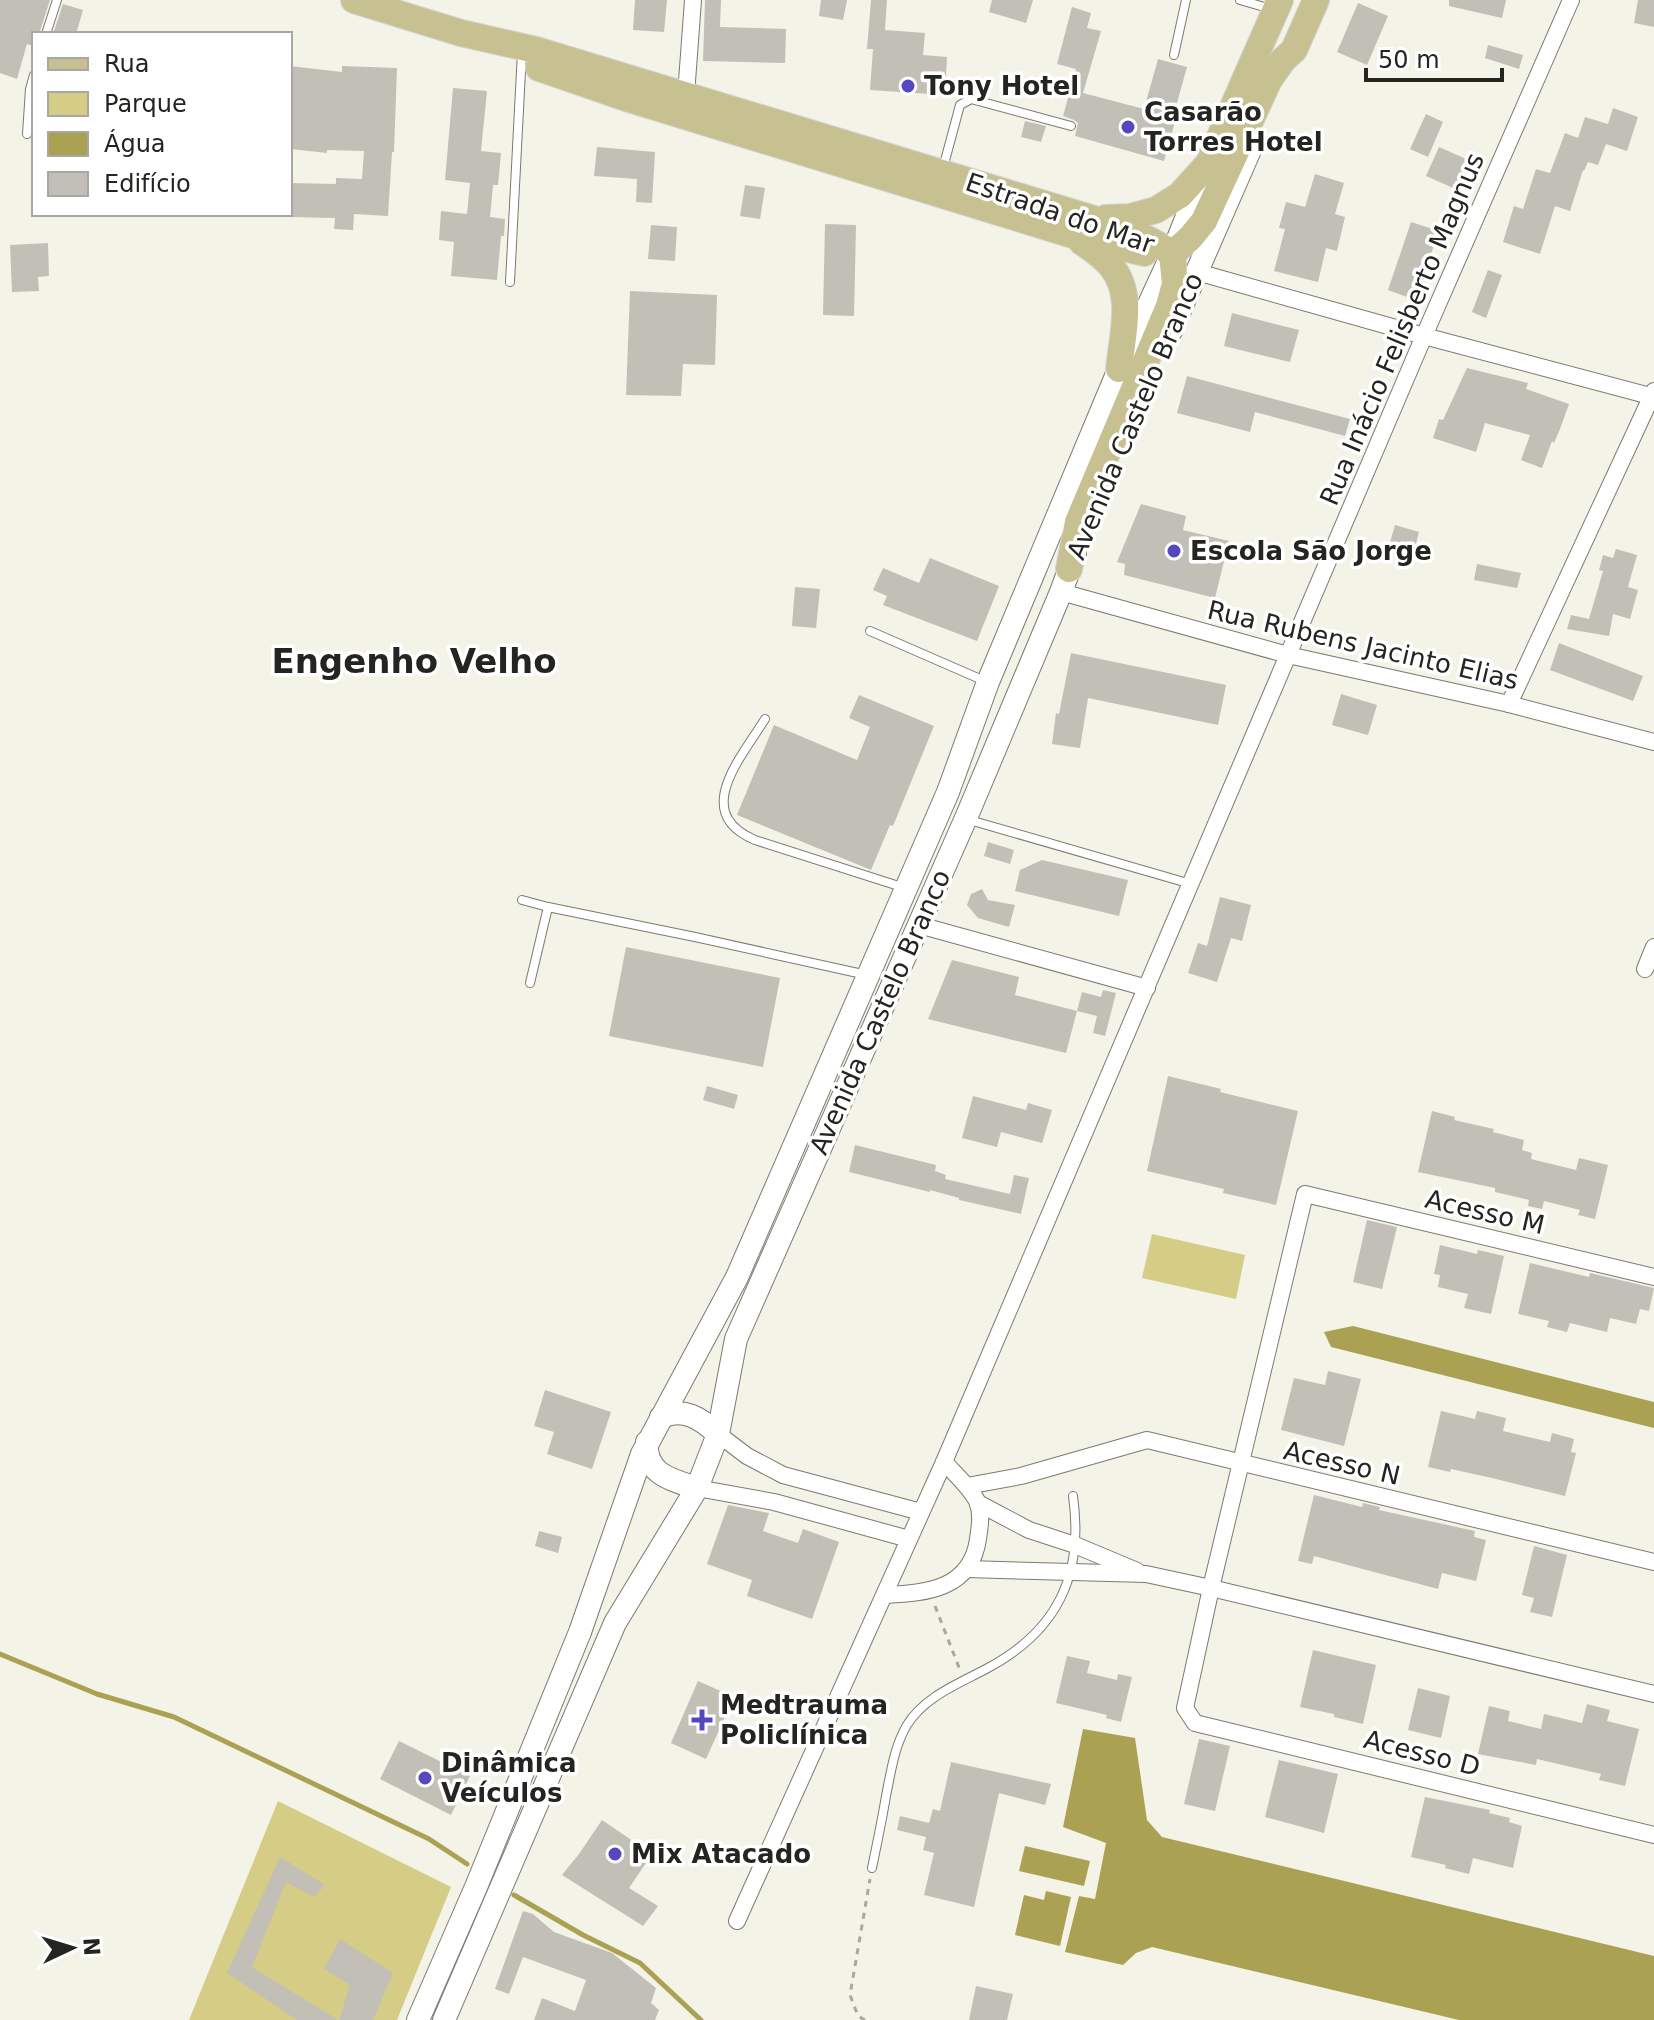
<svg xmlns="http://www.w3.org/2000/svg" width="1654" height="2020" viewBox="0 0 1654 2020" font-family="'DejaVu Sans',sans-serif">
<rect width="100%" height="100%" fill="#f4f3e8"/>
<g fill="#d5cc85">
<polygon points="1152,1234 1245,1255 1236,1299 1142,1278"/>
<polygon points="278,1801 451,1887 397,2020 189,2020"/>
</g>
<g fill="#aba152">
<polygon points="1353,1326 1654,1402 1654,1428 1331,1347 1324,1332"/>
<polygon points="1083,1729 1135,1738 1147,1820 1162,1837 1654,1956 1654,2020 1459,2020 1152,1947 1136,1953 1123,1965 1065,1952 1079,1896 1095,1899 1106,1843 1063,1827"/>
<polygon points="1025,1846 1090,1861 1084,1886 1019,1871"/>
<polygon points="1046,1891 1071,1897 1060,1946 1015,1935 1024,1895 1044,1900"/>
</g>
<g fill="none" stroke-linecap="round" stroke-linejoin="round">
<g stroke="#aba152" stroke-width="5">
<polyline points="0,1654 97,1694 174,1717 429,1839 467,1864"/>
<polyline points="514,1895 583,1935 640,1963 701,2020"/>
</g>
</g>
<g fill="#c2c0b6">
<polygon points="0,0 50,0 39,34 34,34 34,46 27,44 17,79 0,73"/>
<polygon points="635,0 667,0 664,32 633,30"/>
<polygon points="705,0 721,0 720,27 786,29 785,63 703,61"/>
<polygon points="821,0 847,0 843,20 819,16"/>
<polygon points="871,0 887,0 885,30 925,33 923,55 947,57 945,95 870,90 873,49 867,49"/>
<polygon points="992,0 1033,0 1026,23 989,12"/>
<polygon points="1449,0 1506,0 1502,18 1449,6"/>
<polygon points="1638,0 1654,0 1654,27 1634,23"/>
<polygon points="1358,3 1388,16 1367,65 1337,52"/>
<polygon points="63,4 83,10 76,34 53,34"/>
<polygon points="1072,7 1091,13 1087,28 1101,31 1083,93 1144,109 1158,59 1187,67 1173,117 1176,118 1164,161 1075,136 1078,123 1074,120 1063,116 1076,69 1057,64"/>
<polygon points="1488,45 1523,55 1519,69 1485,58"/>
<polygon points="290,66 342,72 342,66 397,68 394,152 392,152 388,216 354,214 353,230 334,229 335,218 290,217 290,183 336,184 336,178 362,179 364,151 327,150 327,153 290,149"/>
<polygon points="453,88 487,91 481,151 501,153 498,185 493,185 490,217 505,219 504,236 501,236 497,280 451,276 454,242 439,240 441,211 467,214 470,183 445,180"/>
<polygon points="1613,108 1638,117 1627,151 1606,144 1598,165 1588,162 1584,171 1583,170 1570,211 1555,206 1540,254 1503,242 1514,206 1523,209 1536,169 1550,173 1565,133 1578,138 1585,117 1608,124"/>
<polygon points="1426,114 1443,122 1428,157 1410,149"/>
<polygon points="1025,121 1046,126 1041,142 1021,137"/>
<polygon points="597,147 655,152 652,203 636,202 637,179 594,176"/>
<polygon points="1439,147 1473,162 1460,191 1426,176"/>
<polygon points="1315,174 1344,183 1335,214 1345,217 1337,251 1326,248 1318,282 1274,271 1285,229 1279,228 1286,202 1305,207"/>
<polygon points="745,185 765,188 760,219 740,216"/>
<polygon points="1411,222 1439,231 1415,300 1388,290"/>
<polygon points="825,224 856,225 854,316 823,315"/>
<polygon points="651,225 677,227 675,261 648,259"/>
<polygon points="48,243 49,276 38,277 39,291 12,292 10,245"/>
<polygon points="1488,270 1502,275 1486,318 1472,312"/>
<polygon points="630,291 717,295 715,365 683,364 681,396 626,395"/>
<polygon points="1232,313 1299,330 1290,362 1224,346"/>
<polygon points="1467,368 1528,383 1526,389 1569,404 1560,429 1554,443 1552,441 1542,468 1521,460 1530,435 1485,423 1476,452 1433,438 1439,419 1443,420"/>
<polygon points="1187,376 1350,419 1345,436 1255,412 1250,432 1177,413"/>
<polygon points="1141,504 1186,516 1183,530 1229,541 1215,598 1124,575 1125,564 1117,562"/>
<polygon points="1395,525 1419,532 1412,560 1387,553"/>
<polygon points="1616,549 1637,555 1628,587 1638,590 1630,619 1613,614 1609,636 1567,629 1571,615 1589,619 1603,571 1599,570 1603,555 1613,558"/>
<polygon points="930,558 999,586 977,641 883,605 887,596 873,590 883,568 919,583"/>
<polygon points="1477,564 1521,573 1517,588 1474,580"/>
<polygon points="795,587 820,589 816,628 792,626"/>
<polygon points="1559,643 1643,676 1633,701 1550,670"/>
<polygon points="1071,653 1226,685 1218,725 1088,698 1080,748 1052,744 1056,713 1059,714"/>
<polygon points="1341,694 1377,705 1368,735 1332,725"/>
<polygon points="859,695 934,726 893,826 890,825 871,870 737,815 774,725 857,760 870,727 849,718"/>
<polygon points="988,842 1014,850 1010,864 984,856"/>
<polygon points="1042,860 1128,880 1119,916 1015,891 1020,870"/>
<polygon points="982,889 988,900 1015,905 1009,927 978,918 967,905 971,894"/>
<polygon points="1220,897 1251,905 1242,941 1231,938 1217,982 1188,973 1198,943 1207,946"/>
<polygon points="626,947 780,978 763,1067 609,1036"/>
<polygon points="952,960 1019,977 1015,995 1077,1011 1066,1053 928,1019"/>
<polygon points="1103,990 1116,993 1105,1036 1093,1033 1097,1016 1077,1011 1082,992 1101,997"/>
<polygon points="1168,1076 1221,1089 1220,1092 1298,1111 1276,1205 1223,1193 1224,1189 1147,1171"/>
<polygon points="707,1086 738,1095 734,1109 703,1100"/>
<polygon points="973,1096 1026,1110 1028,1103 1052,1110 1042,1143 1001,1132 997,1147 962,1138"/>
<polygon points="1432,1111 1455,1117 1454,1120 1494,1129 1493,1132 1524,1140 1522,1150 1532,1153 1531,1159 1576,1170 1579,1158 1608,1165 1595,1219 1578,1215 1580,1210 1544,1201 1542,1209 1528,1206 1529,1200 1495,1192 1495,1188 1418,1172"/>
<polygon points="855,1145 936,1165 935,1171 946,1175 945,1179 1010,1194 1014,1175 1029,1178 1021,1214 959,1200 959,1198 930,1190 930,1192 849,1172"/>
<polygon points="1367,1220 1397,1227 1382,1289 1353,1282"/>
<polygon points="1440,1245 1477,1254 1478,1250 1504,1256 1491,1314 1464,1308 1468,1294 1438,1287 1440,1275 1434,1274"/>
<polygon points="1530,1263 1589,1277 1590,1273 1654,1288 1649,1311 1640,1309 1636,1324 1610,1318 1607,1332 1570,1323 1567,1332 1547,1327 1549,1321 1518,1314"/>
<polygon points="1328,1371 1361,1379 1344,1446 1281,1430 1294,1378 1325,1385"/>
<polygon points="545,1390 611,1412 592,1469 547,1454 554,1432 534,1426"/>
<polygon points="1441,1411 1475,1419 1477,1411 1506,1418 1503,1431 1550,1442 1552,1433 1574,1439 1571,1452 1576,1453 1565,1496 1492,1478 1451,1469 1450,1472 1428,1467"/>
<polygon points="1314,1495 1362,1507 1363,1503 1380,1507 1379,1510 1475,1531 1474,1537 1486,1540 1476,1581 1442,1573 1438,1589 1314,1556 1312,1564 1298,1561"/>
<polygon points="728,1505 769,1513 763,1531 798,1543 803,1529 839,1542 812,1619 747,1596 752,1580 707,1564"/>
<polygon points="539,1531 562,1537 558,1553 535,1546"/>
<polygon points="1534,1546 1567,1555 1552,1617 1530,1612 1534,1598 1522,1595"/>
<polygon points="1313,1650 1376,1665 1363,1724 1334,1717 1334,1714 1300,1707"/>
<polygon points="1067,1656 1090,1661 1087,1673 1117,1680 1118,1674 1132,1677 1121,1722 1106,1718 1107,1715 1056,1703"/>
<polygon points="698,1681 734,1697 706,1759 671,1743"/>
<polygon points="1418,1688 1450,1696 1441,1738 1408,1730"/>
<polygon points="1587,1704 1610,1710 1607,1721 1639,1729 1625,1786 1599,1780 1601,1774 1537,1759 1536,1765 1478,1754 1489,1706 1510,1711 1508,1721 1541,1729 1544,1714 1582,1723"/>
<polygon points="1199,1739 1230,1746 1215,1811 1184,1804"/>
<polygon points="399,1741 470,1776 451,1815 380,1779"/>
<polygon points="1279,1760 1338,1774 1324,1833 1265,1817"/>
<polygon points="951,1762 1051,1784 1045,1805 999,1793 974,1907 924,1895 934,1853 923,1850 926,1837 897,1830 900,1816 929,1823 933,1809 940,1811"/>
<polygon points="1425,1797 1490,1810 1489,1813 1510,1818 1509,1822 1522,1826 1513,1868 1473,1858 1469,1874 1445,1868 1446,1865 1411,1857"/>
<polygon points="602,1820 652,1854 629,1888 658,1906 643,1926 562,1875 579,1854"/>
<polygon points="280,1857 325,1885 314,1897 286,1882 252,1967 338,2020 297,2020 227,1973"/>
<polygon points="523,1911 533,1914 554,1932 612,1953 656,1988 651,2003 659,2010 655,2020 534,2020 542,1998 575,2011 586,1980 523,1957 509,1994 495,1989"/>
<polygon points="340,1939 393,1973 373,2020 339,2020 350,1985 324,1969"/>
<polygon points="976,1986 1013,1994 1007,2020 969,2020"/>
</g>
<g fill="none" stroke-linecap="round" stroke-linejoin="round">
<defs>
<g id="lane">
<polyline points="1240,0 1271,9"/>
<polyline points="46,34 57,0"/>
<polyline points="1174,55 1186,0"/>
<polyline points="27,134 30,89 34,75"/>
<polyline points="943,168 960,105 971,99 1071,126"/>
<polyline points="510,282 522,52"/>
<polyline points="870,631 987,682"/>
<path d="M765,719C741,758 691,813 755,840L905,888"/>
<polyline points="966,819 1191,884"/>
<polyline points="522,900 548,907 695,937 867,975"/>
<polyline points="530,983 548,907"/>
<path d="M872,1868C877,1844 882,1820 886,1796C891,1772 894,1747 907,1725C924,1697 958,1684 986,1669C1058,1631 1084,1575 1073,1496"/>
</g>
<g id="street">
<polyline points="686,95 693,0"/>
<polyline points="1197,272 1424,336 1654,397"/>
<polyline points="1061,592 1288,655 1509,704 1654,742"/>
<polyline points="1509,704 1654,391"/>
<polyline points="919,925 1147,988"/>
<polyline points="1645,969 1654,947"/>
<polyline points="1654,1277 1305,1194 1211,1588 1185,1708 1195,1723 1654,1835"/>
<polyline points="718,1434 747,1456 783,1475 921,1512"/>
<polyline points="967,1486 1021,1476 1147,1440 1654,1562"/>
<polyline points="697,1488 774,1502 909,1539"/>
<polyline points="978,1503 1029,1530 1075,1545 1137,1571"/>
<polyline points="966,1569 1146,1574 1211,1588 1654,1694"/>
<path d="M886,1595C927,1593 971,1589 978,1539C980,1526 982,1513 977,1501C969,1486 955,1474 944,1462"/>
<polyline points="737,1921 944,1462 1424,336 1571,0"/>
</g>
<g id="secondary">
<polyline points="1171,331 1250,150"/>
<path d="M661,1417C684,1407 700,1418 718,1434"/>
<path d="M647,1442C644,1474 672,1480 697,1488"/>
<polyline points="418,2020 476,1887 580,1632 642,1454 737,1277 948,792 988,682 1119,369 1172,254 1205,171"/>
<polyline points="444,2020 615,1623 697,1488 718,1434 736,1339 966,818 1061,592 1075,554"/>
</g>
<g id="primary">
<path d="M354,0L461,33L536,50L1094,219C1121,229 1149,236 1172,254"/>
<polyline points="539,68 626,98 1073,235 1144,253"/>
<polyline points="1106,218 1130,217 1156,210 1180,195 1208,164 1280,0"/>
<path d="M1082,242C1092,249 1103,256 1111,266C1135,294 1122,336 1119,369"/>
<polyline points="1172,254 1190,238 1204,221 1269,80 1283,60 1294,50 1316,0"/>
<polyline points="1069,569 1078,522 1169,306 1175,284 1172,254"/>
</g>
</defs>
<use href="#lane" stroke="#7b7a70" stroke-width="10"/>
<use href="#street" stroke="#7b7a70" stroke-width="18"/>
<use href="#secondary" stroke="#7b7a70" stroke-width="24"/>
<use href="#primary" stroke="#d3d3d2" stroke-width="28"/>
<g stroke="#a8a89f" stroke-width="3" stroke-dasharray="6 6" stroke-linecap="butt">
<polyline points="935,1606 960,1670"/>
<polyline points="865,2020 858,2016 850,1995 870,1879"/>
</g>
<use href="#lane" stroke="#fff" stroke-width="8"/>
<use href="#street" stroke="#fff" stroke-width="16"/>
<use href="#secondary" stroke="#fff" stroke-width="22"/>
<use href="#primary" stroke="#c7c192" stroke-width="26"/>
</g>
<g fill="#5447bf" stroke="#fff" stroke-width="3">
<circle cx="908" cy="86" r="8"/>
<circle cx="1128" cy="127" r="8"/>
<circle cx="1174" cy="551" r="8"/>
<path d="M698 1708h8v8h8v8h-8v8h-8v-8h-8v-8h8z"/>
<circle cx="425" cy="1778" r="8"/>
<circle cx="615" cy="1854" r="8"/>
</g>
<g text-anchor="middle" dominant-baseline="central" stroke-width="7" stroke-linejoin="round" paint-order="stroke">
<g font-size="26" font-weight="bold" fill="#242420" stroke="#fff" text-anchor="start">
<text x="924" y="86">Tony Hotel</text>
<text x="1144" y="112">Casarão<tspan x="1144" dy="30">Torres Hotel</tspan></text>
<text x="1190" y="551">Escola São Jorge</text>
<text x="720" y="1705">Medtrauma<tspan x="720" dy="30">Policlínica</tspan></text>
<text x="441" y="1763">Dinâmica<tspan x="441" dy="30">Veículos</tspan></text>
<text x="631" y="1854">Mix Atacado</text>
</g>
<g font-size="26" fill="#242420" stroke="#fff">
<text transform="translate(1060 213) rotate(19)">Estrada do Mar</text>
<text transform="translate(1402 329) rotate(-67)">Rua Inácio Felisberto Magnus</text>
<text transform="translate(1135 416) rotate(-67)">Avenida Castelo Branco</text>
<text transform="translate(1363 645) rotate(13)">Rua Rubens Jacinto Elias</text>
<text transform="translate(880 1012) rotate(-66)">Avenida Castelo Branco</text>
<text transform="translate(1485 1212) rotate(13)">Acesso M</text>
<text transform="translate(1342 1463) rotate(13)">Acesso N</text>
<text transform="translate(1422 1753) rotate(14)">Acesso D</text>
</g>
<g font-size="34" font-weight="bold" fill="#242420" stroke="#fff">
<text x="414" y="661">Engenho Velho</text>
</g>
</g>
<rect x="32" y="32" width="260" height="184" fill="#ffffff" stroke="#a7a7a6" stroke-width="2"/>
<rect x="48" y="58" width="40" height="12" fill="#c7c192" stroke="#a7a7a6" stroke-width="2"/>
<text x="104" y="72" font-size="24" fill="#242420">Rua</text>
<rect x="48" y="92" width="40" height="24" fill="#d5cc85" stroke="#a7a7a6" stroke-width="2"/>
<text x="104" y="112" font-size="24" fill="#242420">Parque</text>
<rect x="48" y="132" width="40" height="24" fill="#aba152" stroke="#a7a7a6" stroke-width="2"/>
<text x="104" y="152" font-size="24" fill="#242420">Água</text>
<rect x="48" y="172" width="40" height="24" fill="#c2c0b6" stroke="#a7a7a6" stroke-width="2"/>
<text x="104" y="192" font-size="24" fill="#242420">Edifício</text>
<g transform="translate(72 1948) rotate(86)" stroke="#ffffff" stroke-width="6" paint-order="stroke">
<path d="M0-6L14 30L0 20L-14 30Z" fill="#242420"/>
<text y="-12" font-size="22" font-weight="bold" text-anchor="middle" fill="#242420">N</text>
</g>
<path d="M1366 68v12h136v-12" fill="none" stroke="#242420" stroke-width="4"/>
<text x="1378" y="68" font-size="24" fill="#242420" stroke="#ffffff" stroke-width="6" paint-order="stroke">50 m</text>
</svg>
